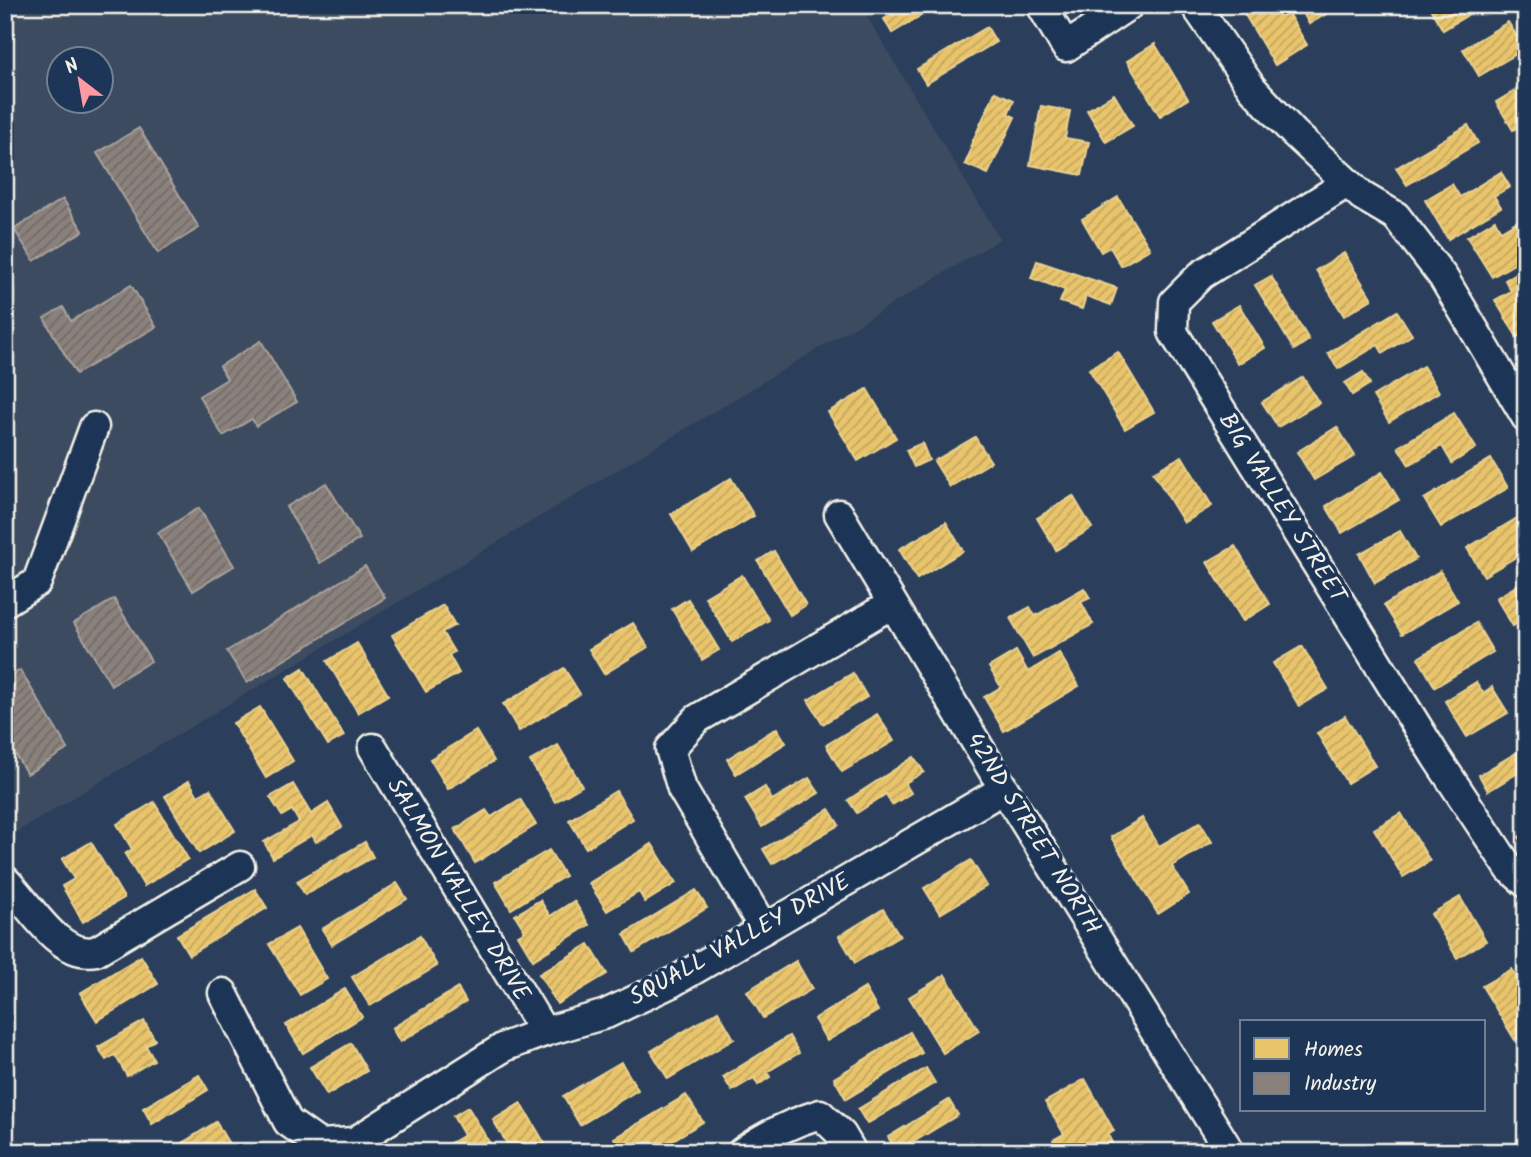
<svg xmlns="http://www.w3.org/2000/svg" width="1531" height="1157" viewBox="0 0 1531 1157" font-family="Kalam,sans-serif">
<defs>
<pattern id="homes-hatch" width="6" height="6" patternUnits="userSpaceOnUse" patternTransform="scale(1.75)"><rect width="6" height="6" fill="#e9c46a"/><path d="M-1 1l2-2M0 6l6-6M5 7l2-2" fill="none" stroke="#c1a561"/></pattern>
<pattern id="industry-hatch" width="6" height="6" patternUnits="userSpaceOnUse" patternTransform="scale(1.75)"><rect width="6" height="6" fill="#8a817c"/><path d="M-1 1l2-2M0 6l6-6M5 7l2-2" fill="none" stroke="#706a66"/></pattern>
</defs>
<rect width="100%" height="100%" fill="#2b3f5c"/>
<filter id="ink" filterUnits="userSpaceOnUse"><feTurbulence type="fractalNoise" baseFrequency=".0143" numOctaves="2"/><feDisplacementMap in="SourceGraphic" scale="14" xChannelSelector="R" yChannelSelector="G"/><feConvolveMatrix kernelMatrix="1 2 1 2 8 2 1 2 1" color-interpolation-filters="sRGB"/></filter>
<g filter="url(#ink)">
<path fill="#3c4b61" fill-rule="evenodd" d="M5,5H860L1000,239L5,839ZM60,60H102V102H60Z"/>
<g fill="url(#homes-hatch)" stroke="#ecd290" stroke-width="2">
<polygon points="907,5 939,5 892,33 884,19"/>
<polygon points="1239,5 1283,5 1307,45 1275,65"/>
<polygon points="1299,5 1337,5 1338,7 1309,24"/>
<polygon points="1428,5 1484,5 1443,30"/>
<polygon points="1508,22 1525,49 1479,76 1463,49"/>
<polygon points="987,27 996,42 926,84 917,69"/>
<polygon points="1155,44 1188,99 1160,116 1127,61"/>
<polygon points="1526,84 1526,122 1513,130 1496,102"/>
<polygon points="995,92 1014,100 1008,114 1015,117 988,174 965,164 972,148 970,147"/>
<polygon points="1114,94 1133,126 1106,142 1087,110"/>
<polygon points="1041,106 1070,111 1065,138 1089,142 1082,175 1030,165"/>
<polygon points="1468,125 1478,143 1407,185 1396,168"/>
<polygon points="1501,172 1510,187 1494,196 1501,207 1448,239 1425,200 1452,184 1460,197"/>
<polygon points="1118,197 1150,249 1121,266 1110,247 1101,252 1082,219"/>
<polygon points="1495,220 1501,231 1519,220 1526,231 1526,257 1492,277 1467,237"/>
<polygon points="1344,253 1372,299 1344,316 1316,270"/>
<polygon points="1037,261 1117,288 1111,305 1086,296 1082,309 1060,302 1065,290 1031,278"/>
<polygon points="1523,269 1526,274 1526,332 1517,337 1495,300 1511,291 1505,280"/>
<polygon points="1271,276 1309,340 1294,350 1255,285"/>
<polygon points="1239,305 1265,348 1238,364 1212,321"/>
<polygon points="1397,311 1412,335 1383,353 1378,345 1338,369 1328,353"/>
<polygon points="1118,352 1154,412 1125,429 1089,369"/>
<polygon points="1423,366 1439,392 1389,422 1373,396"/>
<polygon points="1363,372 1370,384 1352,395 1345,383"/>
<polygon points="1303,377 1319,403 1278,427 1262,402"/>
<polygon points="867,389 896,438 858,461 828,412"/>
<polygon points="1454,413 1476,448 1452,463 1442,446 1409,465 1398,447"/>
<polygon points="1337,427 1355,456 1314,480 1297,452"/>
<polygon points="975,437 991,462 950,487 934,461"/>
<polygon points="922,443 929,460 914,467 906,450"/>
<polygon points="1182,456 1212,506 1184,523 1153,472"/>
<polygon points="1491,459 1508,488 1441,527 1424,499"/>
<polygon points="1382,472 1399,500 1342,533 1326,506"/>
<polygon points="731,478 754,516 693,552 671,514"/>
<polygon points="1073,496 1092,528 1056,550 1037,518"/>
<polygon points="1517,518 1526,533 1526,551 1484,576 1467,548"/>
<polygon points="946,522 963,551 917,579 899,549"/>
<polygon points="1400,531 1416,559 1375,583 1359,554"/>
<polygon points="1235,546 1270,604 1243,621 1207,562"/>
<polygon points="774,551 806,605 790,615 758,561"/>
<polygon points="1440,571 1458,601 1402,634 1384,605"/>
<polygon points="742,575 769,620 732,642 705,597"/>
<polygon points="1526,580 1526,618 1513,626 1496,598"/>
<polygon points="1084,588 1090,598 1081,602 1093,624 1033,658 1010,618 1030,607 1035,616"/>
<polygon points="688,599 719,650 702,660 672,609"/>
<polygon points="443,605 455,625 442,632 454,652 449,655 459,673 426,692 392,635"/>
<polygon points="633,623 648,647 604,674 589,649"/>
<polygon points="1476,623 1493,652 1435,687 1418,658"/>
<polygon points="357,643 388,695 358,713 327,661"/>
<polygon points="1302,646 1328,689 1299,706 1273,663"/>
<polygon points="1016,651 1028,672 1059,653 1079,686 1004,731 984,697 1001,687 989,667"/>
<polygon points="303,668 344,736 328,745 287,678"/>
<polygon points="564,668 580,694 519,731 503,704"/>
<polygon points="853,673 867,697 823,724 808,700"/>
<polygon points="1476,682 1483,693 1492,687 1508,713 1467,737 1445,701"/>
<polygon points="260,707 293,761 266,778 233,723"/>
<polygon points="877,714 894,741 842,772 826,745"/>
<polygon points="1345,716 1375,766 1347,783 1317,733"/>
<polygon points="777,728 786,743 736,774 727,759"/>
<polygon points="476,731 494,761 448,789 430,759"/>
<polygon points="558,745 582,786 555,802 530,761"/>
<polygon points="1526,747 1526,768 1488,791 1479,775"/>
<polygon points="914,757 924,772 905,783 911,793 892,805 886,794 857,813 848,800"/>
<polygon points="809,778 819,793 762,827 745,799 765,787 772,800"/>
<polygon points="189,781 198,796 210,789 235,831 199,853 165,796"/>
<polygon points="293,784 311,814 328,803 342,827 316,842 312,835 273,858 264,842 299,822 292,810 282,816 270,797"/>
<polygon points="616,791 633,819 586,848 569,820"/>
<polygon points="520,799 536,825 475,863 455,829 486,810 491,817"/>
<polygon points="154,802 188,859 144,886 125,854 132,849 117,824"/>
<polygon points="829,809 839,825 772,864 763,849"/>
<polygon points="1401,813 1430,861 1403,877 1374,829"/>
<polygon points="1142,818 1159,846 1200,822 1212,842 1172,866 1189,894 1158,914 1111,837"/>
<polygon points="1526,832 1526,848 1519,837"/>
<polygon points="91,842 124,898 83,922 62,886 74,879 62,859"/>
<polygon points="365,842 373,857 305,895 297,881"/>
<polygon points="652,844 676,883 645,902 639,892 607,911 589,883"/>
<polygon points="549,850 565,876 511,909 495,882"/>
<polygon points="971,860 987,886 940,914 924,888"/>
<polygon points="397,883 407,899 332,945 322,929"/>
<polygon points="255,889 267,908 189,955 177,935"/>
<polygon points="696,890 707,908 634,952 624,934"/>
<polygon points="1460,897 1486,941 1457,958 1431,914"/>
<polygon points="540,900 550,916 574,901 589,925 533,960 518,935 525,931 515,915"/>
<polygon points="883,909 900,936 855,963 839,936"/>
<polygon points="297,928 327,979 300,995 269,944"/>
<polygon points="420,936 437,966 370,1006 352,977"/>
<polygon points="589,944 607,974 557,1004 539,974"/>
<polygon points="141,956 158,984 97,1021 80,993"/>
<polygon points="796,961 812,989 763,1018 747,991"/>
<polygon points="1512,969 1526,992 1526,1033 1515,1040 1482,986"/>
<polygon points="945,975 979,1031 943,1053 909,997"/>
<polygon points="458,988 466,1002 400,1042 392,1028"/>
<polygon points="865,988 878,1011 827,1041 814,1019"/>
<polygon points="345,989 362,1017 303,1053 286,1025"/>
<polygon points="718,1011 734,1039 668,1079 651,1051"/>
<polygon points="144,1021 155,1040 146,1046 154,1060 127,1076 115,1055 106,1060 98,1047"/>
<polygon points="910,1032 922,1053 846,1099 834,1078"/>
<polygon points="789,1036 799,1053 767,1072 770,1077 758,1085 754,1078 732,1091 723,1077"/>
<polygon points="351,1043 367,1071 327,1095 310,1067"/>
<polygon points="1526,1060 1526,1081 1516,1065"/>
<polygon points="621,1062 638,1090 580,1125 563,1096"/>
<polygon points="926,1068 935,1083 867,1124 858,1109"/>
<polygon points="199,1075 208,1090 152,1124 143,1108"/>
<polygon points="1085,1079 1114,1131 1108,1135 1117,1152 1060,1152 1053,1140 1064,1134 1045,1102"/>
<polygon points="686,1095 703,1122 653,1152 622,1152 614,1138"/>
<polygon points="949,1100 958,1115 897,1152 888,1137"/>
<polygon points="521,1103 548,1149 543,1152 512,1152 493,1120"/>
<polygon points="468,1107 495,1152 449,1152 445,1146 464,1135 453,1116"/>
<polygon points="216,1122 232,1149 228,1152 168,1152"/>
<polygon points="971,1142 977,1152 955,1152"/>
<polygon points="787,1145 792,1152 775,1152"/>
</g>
<g fill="url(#industry-hatch)" stroke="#aaa39c" stroke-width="2">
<polygon points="139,128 199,228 158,253 97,153"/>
<polygon points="63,199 83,231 34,261 14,229"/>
<polygon points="131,285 156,327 76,374 44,318 63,307 71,321"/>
<polygon points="261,341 297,402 256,426 252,419 223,436 199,396 227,379 220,366"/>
<polygon points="326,483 360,539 320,563 286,507"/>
<polygon points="199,508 234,566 193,591 158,533"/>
<polygon points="365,566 385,598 247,683 227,651"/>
<polygon points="114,599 151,661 111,685 74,623"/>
<polygon points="20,670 68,749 27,774 5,737 5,679"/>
</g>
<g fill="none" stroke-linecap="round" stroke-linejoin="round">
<defs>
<g id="minor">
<polyline points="1041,5 1066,47 1129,5"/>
<polyline points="1195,5 1252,88 1294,133 1362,196 1396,216 1443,277 1526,417"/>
<polyline points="1347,183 1201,275 1174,302 1173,332 1436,757 1510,869 1526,883"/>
<polyline points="839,514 1004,789 1230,1152"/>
<polyline points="5,602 37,582 94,427"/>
<polyline points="373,748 544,1032"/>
<path d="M5,880C30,904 58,959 96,951L240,866"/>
<polyline points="764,929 682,789 670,749 697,719 892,604"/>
<polyline points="223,993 288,1122 319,1144 354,1142 504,1047 544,1032 606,1014 673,982 1004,789"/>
<path d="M742,1152C767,1134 791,1123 820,1114L842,1135L852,1152"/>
</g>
</defs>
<use href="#minor" stroke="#f4f1e8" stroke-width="33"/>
<use href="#minor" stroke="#1d3557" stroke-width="28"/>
</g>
</g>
<g text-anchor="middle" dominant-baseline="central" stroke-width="7" stroke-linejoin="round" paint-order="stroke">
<g font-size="24" fill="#f4f1e8" stroke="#1d3557">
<text transform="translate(1282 508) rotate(58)">BIG VALLEY STREET</text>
<text transform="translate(1033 834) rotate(58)">42ND STREET NORTH</text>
<text transform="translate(458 890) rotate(59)">SALMON VALLEY DRIVE</text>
<text transform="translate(740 940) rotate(-29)">SQUALL VALLEY DRIVE</text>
</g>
</g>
<rect width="1531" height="1157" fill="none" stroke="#1d3557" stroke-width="28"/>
<rect x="14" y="14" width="1503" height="1129" fill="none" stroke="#f4f1e8" stroke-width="2.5" filter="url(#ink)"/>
<rect x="1240" y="1020" width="245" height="91" fill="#1d3557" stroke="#738091" stroke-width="2"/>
<rect x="1254" y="1038" width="35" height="21" fill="#e9c46a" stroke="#738091" stroke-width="2"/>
<text x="1304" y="1056" font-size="21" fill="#f4f1e8">Homes</text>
<rect x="1254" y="1073" width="35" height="21" fill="#8a817c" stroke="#738091" stroke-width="2"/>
<text x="1304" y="1090" font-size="21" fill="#f4f1e8">Industry</text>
<g transform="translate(80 80) rotate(329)"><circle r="33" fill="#1d3557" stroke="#738091" stroke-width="2"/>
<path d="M0-5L12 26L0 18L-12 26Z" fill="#ff9aa2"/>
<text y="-10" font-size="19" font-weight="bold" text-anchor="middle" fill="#f4f1e8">N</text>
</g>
</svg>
